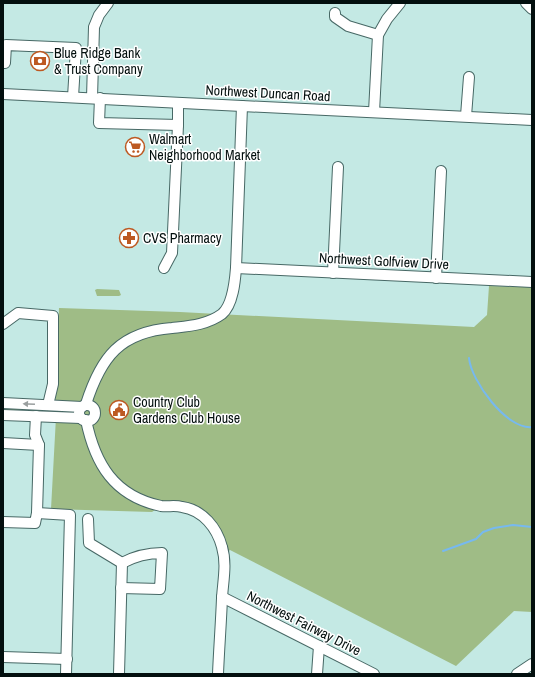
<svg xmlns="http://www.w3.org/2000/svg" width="535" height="677" viewBox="0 0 535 677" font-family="'Archivo Narrow',sans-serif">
<rect width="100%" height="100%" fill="#c4e9e4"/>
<g fill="#9fbc86">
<polygon points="489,286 532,287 532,612 514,611 456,666 230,550 224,555 222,547 198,512 161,506 152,512 51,509 56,417 3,418 3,404 55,405 59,308 180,312 474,327 487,315"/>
<polygon points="97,289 119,290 121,295 119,296 97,296 95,290"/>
</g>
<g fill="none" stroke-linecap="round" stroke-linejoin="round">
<g stroke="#77b9ef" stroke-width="2">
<path d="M469,358C471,381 507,430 532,427"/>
<polyline points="443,551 476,539 483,532 494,528 513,525 532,527"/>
</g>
<defs>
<g id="minor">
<polyline points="526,3 532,9"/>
<polyline points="335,13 335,17 348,26 378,35"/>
<polyline points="3,63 5,63 6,45 76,48 73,97"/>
<polyline points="3,94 242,106 532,120"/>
<polyline points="92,98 94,27 99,15 108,3"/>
<polyline points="100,98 99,123 178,125 178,103"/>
<polyline points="374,112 378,35 387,19 400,3"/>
<polyline points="466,116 469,77"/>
<polyline points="164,268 172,253 178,125"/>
<polyline points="236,268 532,282"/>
<polyline points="333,273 338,167"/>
<polyline points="436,278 441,171"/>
<polyline points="3,324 18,313 53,316 53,384 48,405"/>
<polyline points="3,403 82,407"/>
<path d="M86,404C101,357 120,332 172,328C189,326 207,325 222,314C233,305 235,281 236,268L242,106"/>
<circle cx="87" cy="413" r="8"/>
<polyline points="3,415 81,418"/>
<path d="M86,420C95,464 114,496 161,506C168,507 175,505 182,507C203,510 217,528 222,547C227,564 223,581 222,598C221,624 219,649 218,674"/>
<polyline points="3,443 39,445"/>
<polyline points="37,513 70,515 66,674"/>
<polyline points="88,519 89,543 122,563"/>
<polyline points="3,522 35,523 37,513 39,445 35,435 36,416"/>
<path d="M121,588L160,589L162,553C147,553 135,556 122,563"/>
<polyline points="222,597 374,674"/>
<polyline points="3,657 67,659"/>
<polyline points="119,674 122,563"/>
<polyline points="317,674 319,646"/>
<polyline points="517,674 532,664"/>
</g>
</defs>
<use href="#minor" stroke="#476865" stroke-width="12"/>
<use href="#minor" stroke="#fff" stroke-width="10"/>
</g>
<defs><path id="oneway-solid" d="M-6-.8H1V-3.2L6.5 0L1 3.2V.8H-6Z"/></defs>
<use fill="#9a9f9f" href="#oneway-solid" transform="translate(29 404) rotate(-177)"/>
<defs>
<symbol id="bank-ring" viewBox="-11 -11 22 22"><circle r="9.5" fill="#fff" stroke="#bd5922" stroke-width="1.5"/><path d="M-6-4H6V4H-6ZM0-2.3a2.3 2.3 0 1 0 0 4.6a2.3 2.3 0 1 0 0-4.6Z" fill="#bd5922"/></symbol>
<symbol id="supermarket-ring" viewBox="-11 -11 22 22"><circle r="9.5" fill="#fff" stroke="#bd5922" stroke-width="1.5"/><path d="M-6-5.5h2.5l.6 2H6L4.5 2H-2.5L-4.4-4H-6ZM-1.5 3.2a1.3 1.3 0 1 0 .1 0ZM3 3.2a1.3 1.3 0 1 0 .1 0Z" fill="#bd5922"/></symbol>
<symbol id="pharmacy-ring" viewBox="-11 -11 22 22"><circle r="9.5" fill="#fff" stroke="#bd5922" stroke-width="1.5"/><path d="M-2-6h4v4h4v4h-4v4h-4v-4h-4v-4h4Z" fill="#bd5922"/></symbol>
<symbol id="civic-ring" viewBox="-11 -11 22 22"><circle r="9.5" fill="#fff" stroke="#bd5922" stroke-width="1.5"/><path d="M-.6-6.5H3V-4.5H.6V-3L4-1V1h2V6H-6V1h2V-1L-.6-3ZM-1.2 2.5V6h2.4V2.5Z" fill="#bd5922"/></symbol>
</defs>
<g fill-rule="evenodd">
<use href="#bank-ring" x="29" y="50" width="22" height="22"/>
<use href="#supermarket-ring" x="124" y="136" width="22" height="22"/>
<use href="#pharmacy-ring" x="118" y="227" width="22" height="22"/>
<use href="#civic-ring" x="108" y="399" width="22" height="22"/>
</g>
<g text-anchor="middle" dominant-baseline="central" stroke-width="3" stroke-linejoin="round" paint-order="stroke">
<g font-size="14" fill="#030f0e" stroke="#fff" text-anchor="start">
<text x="54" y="53">Blue Ridge Bank<tspan x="54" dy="16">&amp; Trust Company</tspan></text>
<text x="149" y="139">Walmart<tspan x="149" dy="16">Neighborhood Market</tspan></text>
<text x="143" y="238">CVS Pharmacy</text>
<text x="133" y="402">Country Club<tspan x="133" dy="16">Gardens Club House</tspan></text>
</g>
<g font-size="14" fill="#030f0e" stroke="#fff">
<text transform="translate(268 93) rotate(3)">Northwest Duncan Road</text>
<text transform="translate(384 261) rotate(3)">Northwest Golfview Drive</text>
<text transform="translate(304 623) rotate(27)">Northwest Fairway Drive</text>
</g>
</g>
<rect width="535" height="677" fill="none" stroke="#030f0e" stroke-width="8"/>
</svg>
